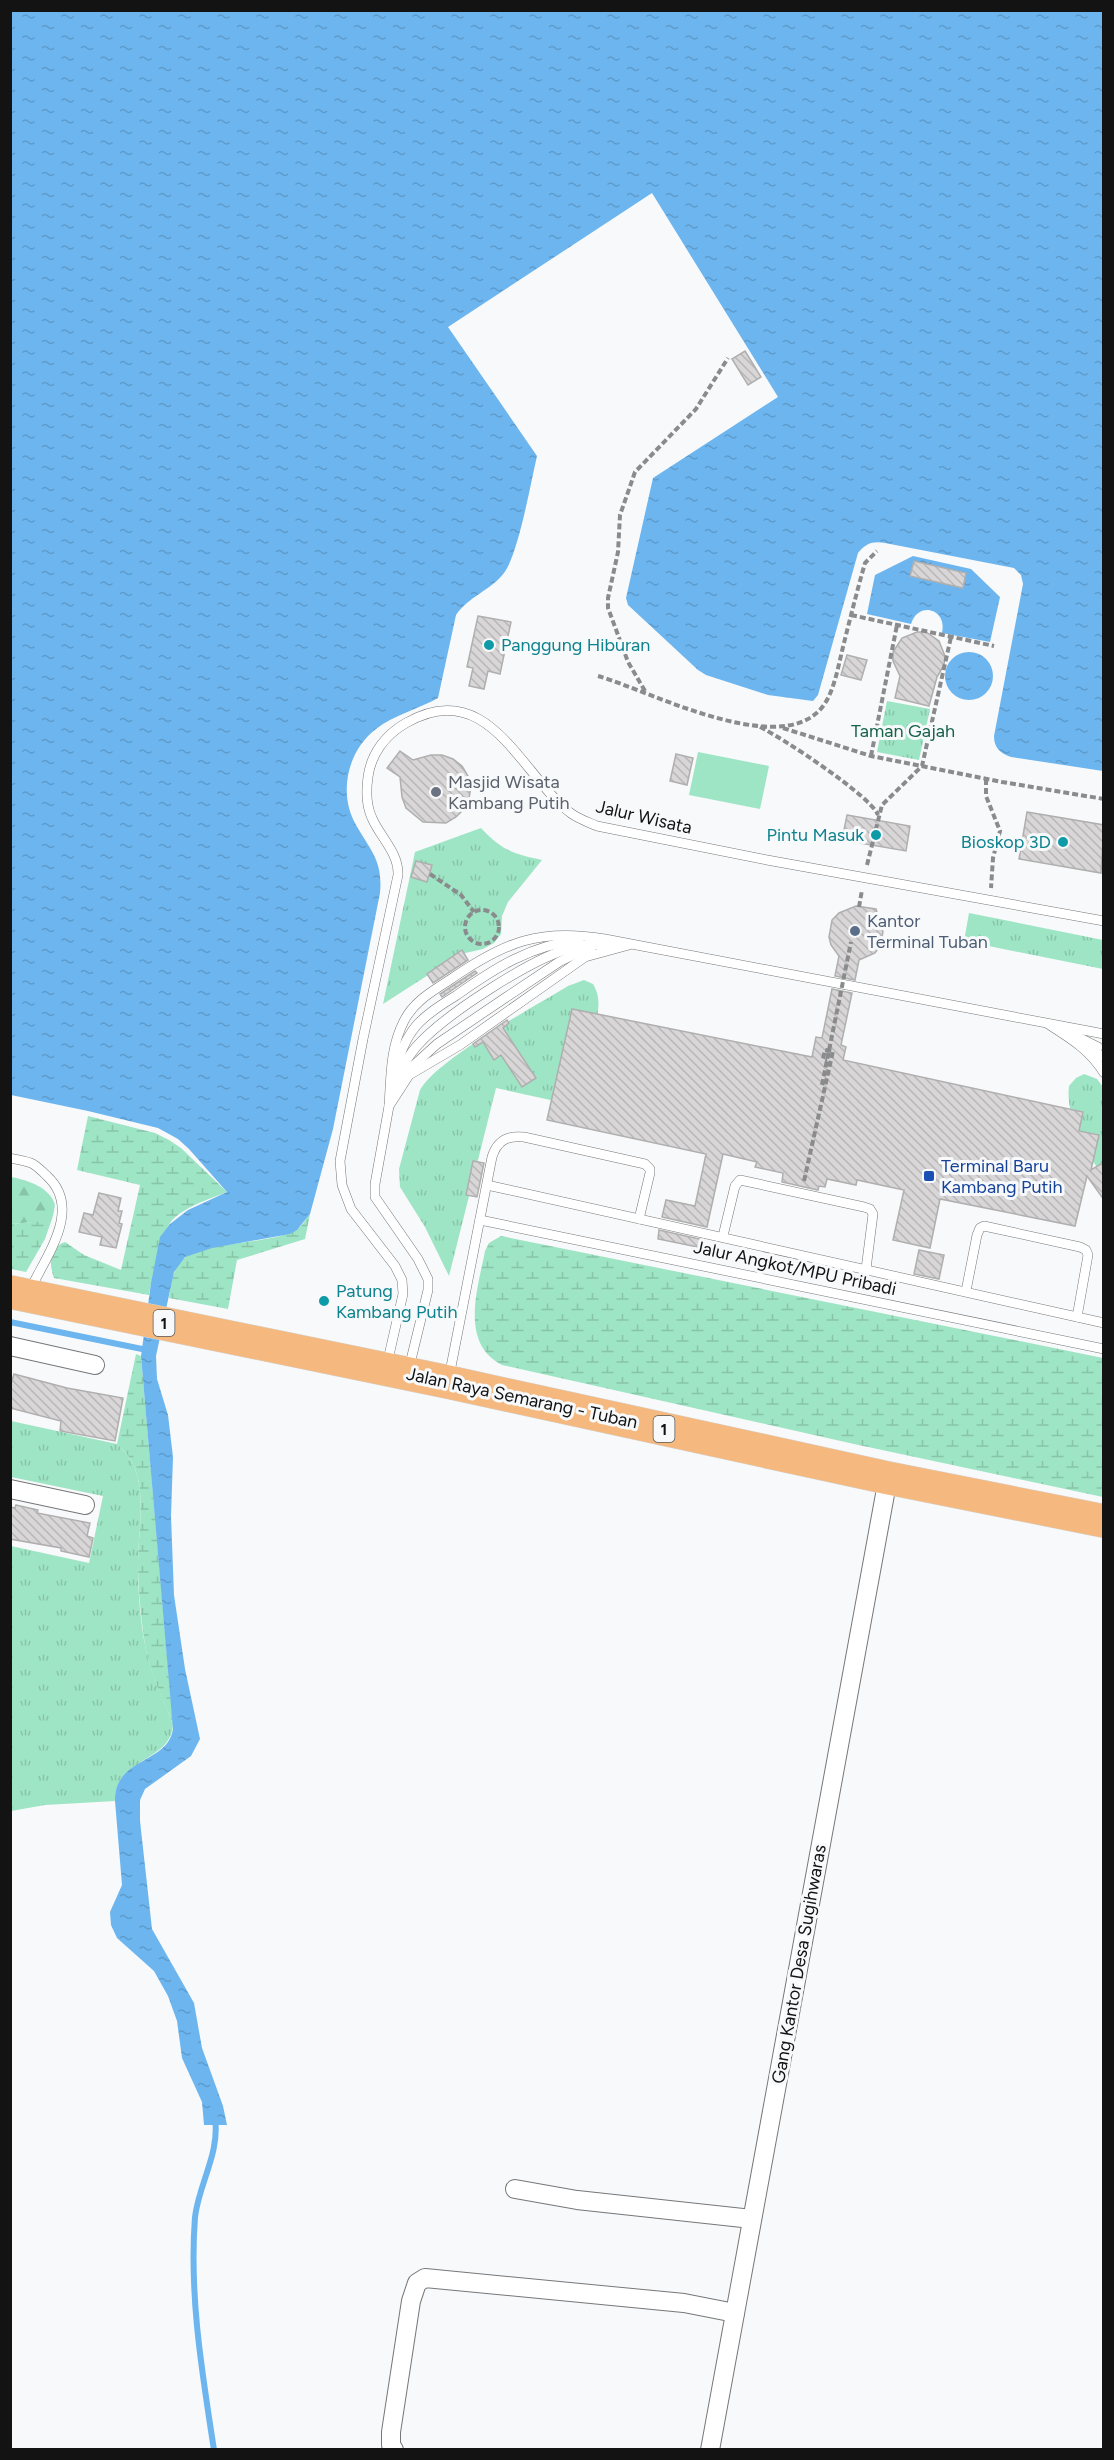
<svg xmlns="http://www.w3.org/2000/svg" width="1114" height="2460" viewBox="0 0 1114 2460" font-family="Figtree,sans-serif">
<defs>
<pattern id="grass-tufts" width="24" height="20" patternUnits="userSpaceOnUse" patternTransform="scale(1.5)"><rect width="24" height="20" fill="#9ee5c5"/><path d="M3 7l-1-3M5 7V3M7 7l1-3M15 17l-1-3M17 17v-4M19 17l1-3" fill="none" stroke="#87c4a8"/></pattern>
<pattern id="forest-firs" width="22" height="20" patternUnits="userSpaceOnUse" patternTransform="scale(1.5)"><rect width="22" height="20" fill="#9ee5c5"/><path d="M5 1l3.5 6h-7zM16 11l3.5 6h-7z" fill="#87c4a8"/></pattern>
<pattern id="wetland-marsh" width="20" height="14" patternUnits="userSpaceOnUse" patternTransform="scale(1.5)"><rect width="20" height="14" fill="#9ee5c5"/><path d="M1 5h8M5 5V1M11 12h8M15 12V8" fill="none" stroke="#87c4a8"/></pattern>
<pattern id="water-ripples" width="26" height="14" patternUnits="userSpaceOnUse" patternTransform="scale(1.5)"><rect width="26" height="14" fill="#6cb5ef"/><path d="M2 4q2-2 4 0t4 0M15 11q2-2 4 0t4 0" fill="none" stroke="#5d9bcc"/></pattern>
<pattern id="building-back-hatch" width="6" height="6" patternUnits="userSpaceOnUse" patternTransform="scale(1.5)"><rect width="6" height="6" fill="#d8d6d7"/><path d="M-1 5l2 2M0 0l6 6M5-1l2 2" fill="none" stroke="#b8b7b8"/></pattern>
</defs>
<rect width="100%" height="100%" fill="#f7f9fa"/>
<g fill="url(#grass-tufts)">
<polygon points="887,701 930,709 919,760 877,752"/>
<path d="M481,828C501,850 514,854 542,860L508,902L502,916L501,934L494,943L483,949L461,954L383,1004L415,852Z"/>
<polygon points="969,913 1103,940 1103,969 964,941"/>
<path d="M584,980L593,984C600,996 599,1005 597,1018L555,1101L496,1088L449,1276L425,1227L400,1187L399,1169L420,1090C437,1059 534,1007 568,986Z"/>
<path d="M1084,1074L1097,1079L1103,1087V1177C1087,1152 1065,1117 1069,1086L1076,1078Z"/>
<path d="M11,1421L117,1444C152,1472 138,1524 138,1562C138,1590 140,1622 146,1650C151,1675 164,1700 173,1724C172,1762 114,1758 115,1801L45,1805L11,1811V1546L89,1563L103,1496L11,1477Z"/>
</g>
<path fill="url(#forest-firs)" d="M11,1177C27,1180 50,1187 55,1205L53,1216L46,1221L11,1224Z"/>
<g fill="url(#wetland-marsh)">
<path d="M88,1116L155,1133L169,1140L181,1148L227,1192C210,1199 182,1207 170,1223C162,1235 151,1281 149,1295L54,1278C49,1264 48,1248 65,1242L84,1255L121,1270L140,1185L77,1170Z"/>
<path d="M310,1214L305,1239L237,1260L228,1309L169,1298C171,1286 172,1272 180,1262C198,1241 266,1245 294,1231C301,1228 305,1220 310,1214Z"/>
<polygon points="53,1216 45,1239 26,1272 11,1269 11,1224 42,1221"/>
<path d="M501,1236L1103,1358V1497L854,1444L502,1365C459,1343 478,1288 485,1251L489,1243Z"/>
<path d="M136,1354L141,1356L173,1724C163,1698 149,1672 145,1645C141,1618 138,1590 138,1562C138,1524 152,1472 117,1444Z"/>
</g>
<polygon fill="#9ee5c5" points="698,752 769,766 760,809 689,795"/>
<g fill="url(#water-ripples)">
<path d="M11,11H1103V771L1011,757C1000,753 994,748 994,736L1023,584L1021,575L1014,568L885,543C873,541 866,543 858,553L818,695L813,701L768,695L706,675L698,670L628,605L626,598L653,478L778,397L652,193L448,327L537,456C531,482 518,555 504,573C491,590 468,597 456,615L438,698C418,709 394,715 376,729C347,751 338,794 356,825C371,851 383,861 380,893L333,1129L310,1214L297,1230L290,1234L212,1248L185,1257L174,1272L156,1356L157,1379L168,1415L173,1457L171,1516L174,1595L185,1669L200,1739L191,1756L145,1789L140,1800V1821L152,1929L194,2003L202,2048L223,2106L227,2125H204L202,2102L182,2058L177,2021L168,1996L154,1971L117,1938L111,1925L110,1912L122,1885L115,1801C114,1757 168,1764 173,1729L141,1356L151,1283L160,1237L170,1224L188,1210L227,1192L189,1149L178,1139L158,1128L88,1111L11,1095Z"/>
<path d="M913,556L971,569L1000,597L990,642L942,633C948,609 918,600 911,624L867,614L875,575Z"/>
<circle cx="969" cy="676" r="24"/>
</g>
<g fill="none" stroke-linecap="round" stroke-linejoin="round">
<g stroke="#6cb5ef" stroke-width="6">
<polyline points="10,1322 147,1350"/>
<path d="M214,2450C202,2372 189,2295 195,2217C199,2183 220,2154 215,2118"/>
</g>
</g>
<g fill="url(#building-back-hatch)" stroke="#b0afaf" stroke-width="1.5">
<polygon points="745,351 761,377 748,385 732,359"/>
<polygon points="914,561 966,573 963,588 910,576"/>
<polygon points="478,616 511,622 500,674 488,671 484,689 469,686 473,668 467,667"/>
<polygon points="917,632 926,632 939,641 945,656 944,665 937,677 929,706 895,698 900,676 893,661 893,652 902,638"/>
<polygon points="847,655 867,660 861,680 841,675"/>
<polygon points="400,751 413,760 431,755 442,755 453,759 462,766 468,776 471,787 469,798 464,809 456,817 446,823 423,822 406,808 402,797 400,777 387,768"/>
<polygon points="676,754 693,758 687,785 670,781"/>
<polygon points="1027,812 1104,825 1101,873 1019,859"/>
<polygon points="847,815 910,826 906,851 842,840"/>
<polygon points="416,861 432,865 427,882 411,877"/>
<polygon points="856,906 876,909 883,932 880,946 875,953 859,960 855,980 835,976 839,956 831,945 829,937 832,920 839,913"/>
<polygon points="462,950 468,960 433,983 427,974"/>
<polygon points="475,971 477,973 442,997 440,994"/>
<polygon points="832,989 852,993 841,1045 846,1047 843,1060 1083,1112 1079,1131 1099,1135 1091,1170 1104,1162 1104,1200 1087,1176 1075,1226 940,1199 930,1248 893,1240 904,1190 857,1180 856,1185 827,1179 825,1187 819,1186 818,1190 782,1182 783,1173 755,1167 757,1162 723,1154 707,1227 662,1217 666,1200 695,1206 706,1154 547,1120 572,1009 812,1057 816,1037 822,1038"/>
<polygon points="507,1020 509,1023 503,1028 536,1078 522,1087 501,1055 494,1060 483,1042 475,1047 473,1044"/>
<polygon points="473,1161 484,1163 477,1197 466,1195"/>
<polygon points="99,1193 121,1198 118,1211 122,1211 119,1223 122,1224 116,1248 100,1245 102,1237 79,1232 84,1213 93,1215"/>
<polygon points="659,1230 704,1240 703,1248 658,1239"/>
<polygon points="919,1250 944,1255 939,1279 914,1274"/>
<polygon points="14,1374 67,1388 123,1398 115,1441 60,1431 61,1421 10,1408 10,1387"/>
<polygon points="16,1505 38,1510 37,1513 90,1523 87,1536 93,1538 89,1557 61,1551 61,1548 10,1539 10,1507 15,1508"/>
</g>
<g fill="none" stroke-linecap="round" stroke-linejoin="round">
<defs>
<g id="lane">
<path d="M1048,1024C1070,1038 1090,1050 1104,1073"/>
<polyline points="1068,1032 1098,1047"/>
<polyline points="1090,1047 1104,1058"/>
<path d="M395,1072C399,1056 405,1039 416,1026C427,1013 443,1004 457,995C495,968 531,945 579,940"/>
<polyline points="404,1074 437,1044 505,998 559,962 577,953 591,950"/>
<path d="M393,1092C399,1075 404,1061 416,1047C443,1016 534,956 575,947C587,944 599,945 611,944"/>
<path d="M389,1106C391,1077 390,1048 404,1021C414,1001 433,991 451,979C505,942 539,928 605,939L1104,1034"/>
<path d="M10,1158C18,1160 27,1161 33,1164C38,1167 43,1172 47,1176C83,1209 46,1256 30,1290"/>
<polyline points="487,1185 1104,1323"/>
<polyline points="480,1220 1104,1349"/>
<polyline points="723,1236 735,1186 740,1180 864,1207 870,1209 873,1214 866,1269"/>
<polyline points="966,1291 977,1235 980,1228 984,1226 1080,1247 1086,1250 1088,1255 1077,1317"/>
<path d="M387,1364L403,1294L402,1280L395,1266L351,1209L342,1185L340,1161L363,1039L398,875C399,853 380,837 372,818C366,805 366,791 368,777C371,754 385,735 406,723C489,675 521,776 572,814C579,819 588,822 597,826L767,860L1104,921"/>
<polyline points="409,1368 428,1290 428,1279 418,1259 375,1197 375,1184 389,1106 409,1075 460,1045 585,957 629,945"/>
<path d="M449,1377L492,1157C497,1141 507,1135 524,1137L645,1164L650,1169V1173L639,1219"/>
</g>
<g id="street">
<polyline points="10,1346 95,1365"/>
<polyline points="10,1489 85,1505"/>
<polyline points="515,2189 577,2200 752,2219"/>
<polyline points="394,2450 391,2445 391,2432 411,2301 417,2283 425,2278 684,2303 735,2313"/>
<polyline points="710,2450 888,1478"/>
</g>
<polyline id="highway" points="10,1292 448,1382 888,1478 1104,1521"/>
</defs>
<use href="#lane" stroke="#767779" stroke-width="10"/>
<use href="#street" stroke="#767779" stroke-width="20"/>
<use href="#highway" stroke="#d5d5d5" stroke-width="34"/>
<g stroke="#8a8b8c" stroke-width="4" stroke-dasharray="6 3" stroke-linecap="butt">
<polyline points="851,615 994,646"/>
<path d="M598,676C651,691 796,769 829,696C836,681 839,663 843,647C850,619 857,591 865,563L877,551"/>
<polyline points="645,691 628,662 608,608 608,598 618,552 620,515 635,472 696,409 728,358"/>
<path d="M760,727C781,737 871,796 878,815"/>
<polyline points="783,728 871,756 1002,782 1104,799"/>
<polyline points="871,756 897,625"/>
<polyline points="986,779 986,796 1000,831 993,858 991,888"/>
<polyline points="867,865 882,805 922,766 951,637"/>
<polyline points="430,874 461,895 474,912"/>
<polyline points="859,907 862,890"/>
<circle cx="482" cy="927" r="17"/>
<polyline points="804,1181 833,1051 825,1050 823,1059 827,1060"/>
</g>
<use href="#lane" stroke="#fff" stroke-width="9"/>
<use href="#street" stroke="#fff" stroke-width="18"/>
<use href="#highway" stroke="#f5b97f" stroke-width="33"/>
<polyline stroke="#8a8b8c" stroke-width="4" stroke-dasharray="6 3" stroke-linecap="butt" points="822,1085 851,942"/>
</g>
<g fill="#0f9aa8" stroke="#f7f9fa" stroke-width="2">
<circle cx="489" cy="645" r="6"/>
<circle cx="876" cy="835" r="6"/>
<circle cx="1063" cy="842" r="6"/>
<circle cx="324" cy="1301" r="6"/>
</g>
<circle fill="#6b7280" stroke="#f7f9fa" stroke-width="2" cx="436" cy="792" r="6"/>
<circle fill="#5c6f8a" stroke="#f7f9fa" stroke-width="2" cx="855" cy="931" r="6"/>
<rect fill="#1a4fb4" stroke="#f7f9fa" stroke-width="2" x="923" y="1170" width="12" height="12" rx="3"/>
<g text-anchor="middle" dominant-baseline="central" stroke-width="6" stroke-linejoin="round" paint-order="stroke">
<g fill="#f7f9fa" stroke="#575859" stroke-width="1.5">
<rect x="153.5" y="1310" width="21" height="26" rx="4.5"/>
<rect x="653.5" y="1416" width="21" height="26" rx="4.5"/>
</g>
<g font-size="16" font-weight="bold" fill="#131314">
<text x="164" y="1323">1</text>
<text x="664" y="1429">1</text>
</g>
<g font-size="18" fill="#0d838f" stroke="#f7f9fa" text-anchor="start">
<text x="501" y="645">Panggung Hiburan</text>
<text x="864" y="835" text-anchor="end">Pintu Masuk</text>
<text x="1051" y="842" text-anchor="end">Bioskop 3D</text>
<text x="336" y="1291">Patung<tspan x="336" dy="21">Kambang Putih</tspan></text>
</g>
<g font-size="18" fill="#176348" stroke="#f7f9fa">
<text x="903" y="731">Taman Gajah</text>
</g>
<g font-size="18" fill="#5b616d" stroke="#f7f9fa" text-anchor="start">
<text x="448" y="782">Masjid Wisata<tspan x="448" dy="21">Kambang Putih</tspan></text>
</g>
<g font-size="18" fill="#131314" stroke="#f7f9fa">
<text transform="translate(644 817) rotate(13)">Jalur Wisata</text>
<text transform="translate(795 1268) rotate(12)">Jalur Angkot/MPU Pribadi</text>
<text transform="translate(522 1398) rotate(12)">Jalan Raya Semarang - Tuban</text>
<text transform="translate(799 1964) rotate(-80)">Gang Kantor Desa Sugihwaras</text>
</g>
<g font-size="18" fill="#4e5e75" stroke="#f7f9fa" text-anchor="start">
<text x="867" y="921">Kantor<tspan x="867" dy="21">Terminal Tuban</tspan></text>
</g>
<g font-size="18" fill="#164399" stroke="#f7f9fa" text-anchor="start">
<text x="941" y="1166">Terminal Baru<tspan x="941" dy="21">Kambang Putih</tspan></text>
</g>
</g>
<rect width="1114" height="2460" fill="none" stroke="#131314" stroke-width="24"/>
</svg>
